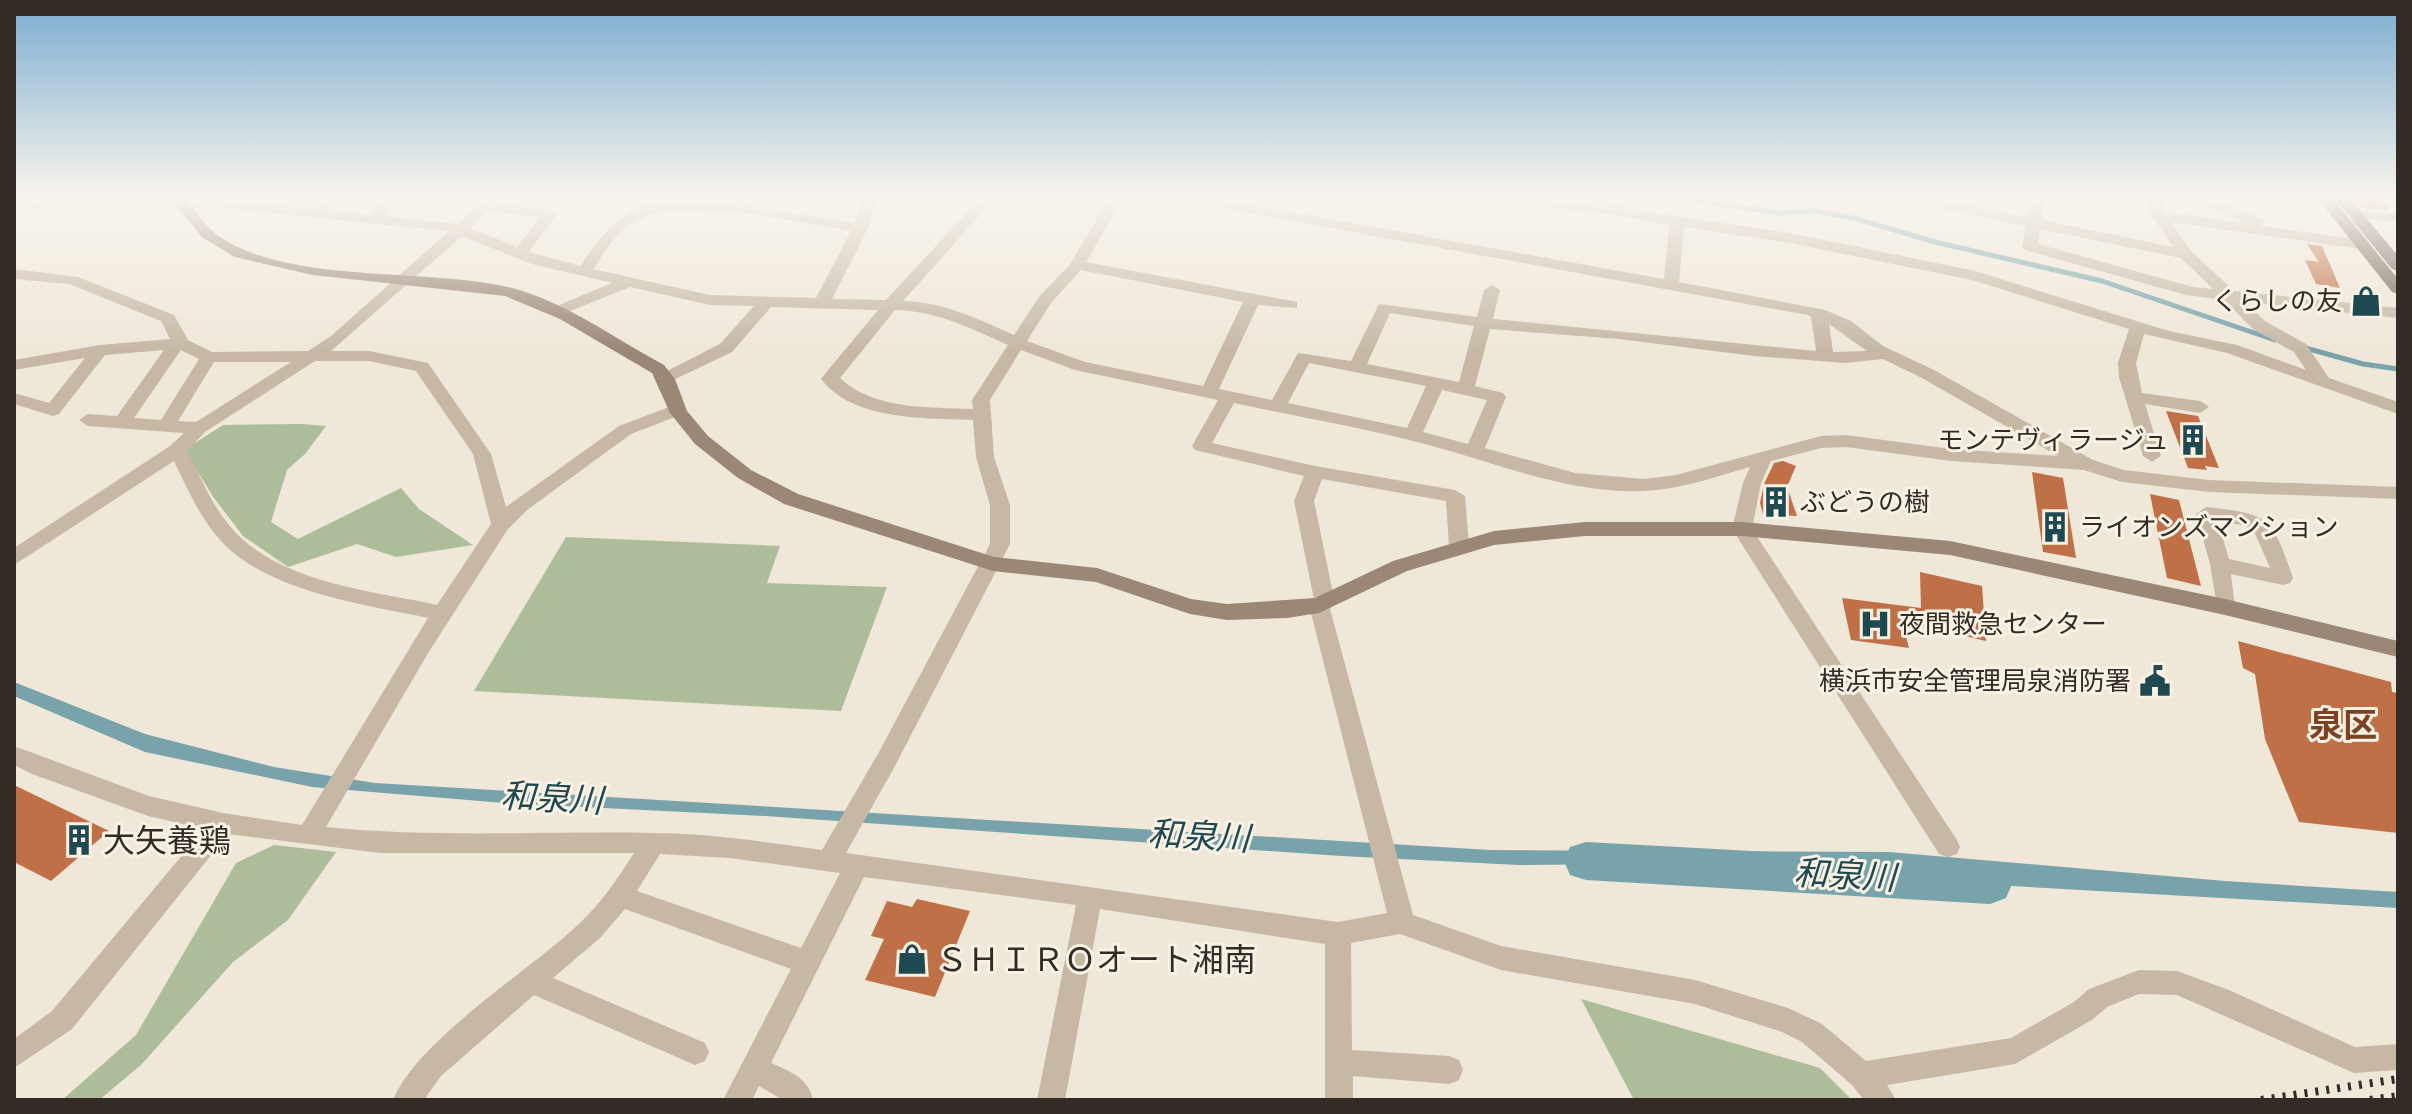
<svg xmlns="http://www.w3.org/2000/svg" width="2412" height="1114" viewBox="0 0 2412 1114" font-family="Cabin,'Noto Sans JP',sans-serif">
<rect width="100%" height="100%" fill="#efe7d8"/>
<g fill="#adbd99">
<polygon points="301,424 326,426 305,454 287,470 271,522 298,539 401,488 419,509 473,545 396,557 357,544 288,567 243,536 214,498 184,450 223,425"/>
<polygon points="566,537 780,546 767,583 887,587 841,711 474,691"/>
<polygon points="274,845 336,852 288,920 233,962 141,1065 99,1100 62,1100 136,1035 236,863"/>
<polygon points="1581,999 1820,1068 1852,1100 1634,1100"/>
</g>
<polygon fill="#78a3ab" points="14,682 145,734 274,767 375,783 1490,850 1889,852 2225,881 2398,892 2398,908 1626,864 1519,865 1341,856 765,816 504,803 312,787 145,752 14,696"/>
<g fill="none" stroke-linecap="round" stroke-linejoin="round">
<g stroke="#78a3ab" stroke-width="5">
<polyline points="1656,195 1780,213 1815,211 1857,219 1935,242 2102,281 2275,340"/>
<polyline points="2302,347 2363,364 2398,369"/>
</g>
<polygon fill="#78a3ab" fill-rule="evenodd" points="1586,842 1990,864 2006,870 2012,884 2006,898 1990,904 1586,880 1570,875 1564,861 1570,847"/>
</g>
<g fill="#c07046">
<polygon points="2352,195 2377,195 2389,210 2363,208"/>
<polygon points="2307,244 2322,246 2340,288 2316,284 2305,260 2319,262"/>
<polygon points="2166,411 2198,416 2219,468 2205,466 2207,470 2188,468"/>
<polygon points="1783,461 1796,466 1787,487 1797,516 1763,514 1760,503 1764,484 1774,463"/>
<polygon points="2032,472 2063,478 2076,558 2043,552"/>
<polygon points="2150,494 2179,500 2201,586 2167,578"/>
<polygon points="1920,572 1982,586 1986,641 1902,621 1909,648 1851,640 1842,598 1921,608"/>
<polygon points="2238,641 2391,682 2392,692 2398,693 2398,833 2299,822 2265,739 2255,674 2243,668"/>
<polygon points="14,785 109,831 51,881 14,862"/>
<polygon points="917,899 970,911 935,997 865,980 884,939 871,936 887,901 912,907"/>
</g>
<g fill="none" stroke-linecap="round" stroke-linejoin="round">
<g fill="#c6b8a5" fill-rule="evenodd">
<polygon points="14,195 22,195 42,206 35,210 14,202"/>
<path d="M330,195H346L329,210L368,214L389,195H404L384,216L457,224L489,195H505L497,204L550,210L557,214L529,252L580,266C628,195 651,198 733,204L734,199L739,198L759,208L854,223L864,195H878L868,228L832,299L886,300L983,195H998L903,301C944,302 978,319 1014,335L1039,297L1071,263L1111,195H1125L1086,262L1297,302V308L1258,305L1219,389L1272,400L1298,353L1351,361L1379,304L1477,317L1484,290L1492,285L1500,290L1493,319L1816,351L1811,317L1808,315L1172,199L1165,195H1196L1664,279L1669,225L1615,215L1465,199L1458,195H1502L1598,206L1581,195H1599L1626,209L1790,233L1975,271L2169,331L2237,345L2306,370L2294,352L2253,329L2224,300L2186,295L2025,250L2022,247L2026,226L1895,199L1888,195H1916L2027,217L2030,204L2037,200L2044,204L2042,220L2173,247L2152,216L2145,195H2159L2165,212L2250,224L2176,195H2197L2263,219L2265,222L2261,226L2366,241L2369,244L2361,249L2171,222L2191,251L2234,291L2398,308V318L2245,302L2265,321L2306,344L2329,378L2398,402V414L2227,353L2144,334L2136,363L2142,393L2200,401L2209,407L2200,413L2145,404L2161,456L2152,462L2143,456L2119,377L2118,363L2129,329L1972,280L1790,243L1684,227L1679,282L1825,310L1851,321L1883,346L1934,370L2093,460L2124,470L2209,480L2398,487V499L2209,492L2122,482L2084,470L1951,461L1846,447L1821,448L1771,461L1761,483L1752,529L1957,840L1960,847L1957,854L1948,857L1939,854L1732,529L1743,483L1750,467C1715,477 1679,490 1643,491C1564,494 1488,459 1413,441C1353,426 1293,416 1234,403L1212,443L1315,466L1455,490L1465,496L1469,546L1459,553L1449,546L1446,501L1322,479L1314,501L1335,603L1330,609L1413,915L1501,946L1695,980L1788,1008L1822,1024L1866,1061L2011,1038L2074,1002L2089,989L2139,970L2177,971L2229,990L2355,1047L2398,1044V1070L2354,1073L2177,995L2139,994L2107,1007L2092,1020L2015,1064L1887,1085L1896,1100H1864L1852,1085L1802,1042L1782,1032L1695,1004L1501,970L1400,934L1351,943L1352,1050L1449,1056L1459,1060L1463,1070L1459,1080L1449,1084L1353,1076V1100H1325V944L1100,909L1065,1100H1037L1076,905L864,877L771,1063C789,1071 809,1078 813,1100H783L759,1086L752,1100H723L791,969L625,909L600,938L553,978L705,1043L709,1052L705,1061L695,1065L534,995L441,1076L424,1100H393C419,1038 530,971 581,922C602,902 618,878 634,853H380L228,834L72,1029L14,1068V1039L52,1011L204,829L148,816L32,774L14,765V746L149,796L223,813L302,825L428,618C363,604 268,592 221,541C200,518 187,488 174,461L14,565V548L170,446L184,433L88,426L79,420L88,414L117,416L164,350L105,355L59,414L53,416L14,404V393L49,403L85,358L14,370V360L100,345L170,339L161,321L69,284L14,279V269L78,277L174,315L188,340L212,352L308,351L331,336L449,231L208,207L187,211L180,207L208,199L313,209ZM670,211L747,213L851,231L816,298L710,295L593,269C616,235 627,216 670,211ZM488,212L540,217L517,247L470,228ZM2040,229L2181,258L2213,289L2193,287L2038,244ZM462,236L532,264L612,283L552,308V314L558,316L630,287L710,305L754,306L720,344L661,374L658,378L667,383L732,352L771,307L878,310L824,375L821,379C853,421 926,418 973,420L976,457L990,505V544L879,752L822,850C765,842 708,833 651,833C543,831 434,838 326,827L430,650L508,529L527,510L631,434L683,414L686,410L677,404L619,426L506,507L491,454L428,363L369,351H331ZM1081,270L1243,302L1203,386L1085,362L1027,341L1051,303ZM895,310C937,311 970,328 1008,345L972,400L973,409C929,407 873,410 840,378ZM1390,313L1474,326L1459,382L1367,364ZM1829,324L1867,351L1833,352ZM1490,329L1619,339L1754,356L1845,363L1883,359L1922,378L2058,456L1951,449L1846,435L1821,436L1676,475L1645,479L1575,473L1485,448L1506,397L1503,393L1475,386ZM181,350L199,359L161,420L134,418ZM1021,350L1075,370L1218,400L1192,446L1195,450L1304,476L1294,501L1314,599L1309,605L1387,913L1338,922L846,853L895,766L1010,544V505L994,457L990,400ZM315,361H369L416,371L473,454L491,524L437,605C369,590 276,583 229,525C211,503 200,476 187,451L205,432ZM214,362H291L196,422L178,421ZM1309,363L1426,386L1407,428L1288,403ZM1442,390L1487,400L1468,444L1423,432ZM660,854L730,858L840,873L801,948L637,891Z"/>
<polygon points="2357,211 2398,214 2398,222 2352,218 2352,212"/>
<path d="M2206,507C2271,514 2272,517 2293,578L2290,583L2283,585L2231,574L2235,607L2232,612H2218L2210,564L2196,514ZM2218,522L2243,525L2254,531L2270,568L2229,559Z"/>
</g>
<path fill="#9a8776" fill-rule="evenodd" d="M167,195H182C195,208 204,226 219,236C288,285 428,267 512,288C567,303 614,338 664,365L675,379L687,411L708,436L751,470L798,494L994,557L1097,568L1191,599L1227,604L1315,598L1393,561L1494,531L1585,522H1742L1950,541L2225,599L2398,641V657L2225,615L1950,555L1742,536H1585L1494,545L1407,571L1319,613L1287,618L1227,620L1190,614L1096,582L993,571L784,504L738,478L695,444L670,413L652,373L560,319L505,296L313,275L235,257L203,238Z"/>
<g fill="#746457" fill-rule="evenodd">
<polygon points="2315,195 2330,195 2398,279 2398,294 2392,292"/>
<polygon points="2332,195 2347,195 2398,256 2398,271 2392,269"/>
</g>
<g stroke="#322b26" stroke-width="8" stroke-dasharray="3 8" stroke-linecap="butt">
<polyline points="2261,1100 2398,1079"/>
<polyline points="2370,1100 2398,1096"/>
</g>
</g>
<linearGradient id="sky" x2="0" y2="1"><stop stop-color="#7badd0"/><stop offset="0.56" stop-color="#f8f4ed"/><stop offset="1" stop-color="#f8f4ed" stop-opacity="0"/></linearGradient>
<rect width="2412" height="351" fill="url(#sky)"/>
<defs>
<symbol id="shop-bare" viewBox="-9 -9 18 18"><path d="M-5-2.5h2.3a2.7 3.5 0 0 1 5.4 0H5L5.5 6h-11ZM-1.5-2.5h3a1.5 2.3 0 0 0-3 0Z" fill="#1e4951" stroke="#f8f1e4" stroke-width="2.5" paint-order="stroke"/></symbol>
<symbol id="building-bare" viewBox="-9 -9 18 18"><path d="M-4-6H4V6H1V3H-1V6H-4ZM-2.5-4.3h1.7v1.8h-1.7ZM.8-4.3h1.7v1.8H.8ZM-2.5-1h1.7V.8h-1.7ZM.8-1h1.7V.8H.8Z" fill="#1e4951" stroke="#f8f1e4" stroke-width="2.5" paint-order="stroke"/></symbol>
<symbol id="hospital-bare" viewBox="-9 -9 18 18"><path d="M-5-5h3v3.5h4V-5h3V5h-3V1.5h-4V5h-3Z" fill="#1e4951" stroke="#f8f1e4" stroke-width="2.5" paint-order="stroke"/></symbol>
<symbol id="civic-bare" viewBox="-9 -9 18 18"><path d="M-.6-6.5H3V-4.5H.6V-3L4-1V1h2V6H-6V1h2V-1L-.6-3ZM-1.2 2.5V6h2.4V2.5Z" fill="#1e4951" stroke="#f8f1e4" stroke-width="2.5" paint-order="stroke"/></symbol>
</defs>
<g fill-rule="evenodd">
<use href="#shop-bare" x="2344" y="279" width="44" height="44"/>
<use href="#building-bare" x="2171" y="418" width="44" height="44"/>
<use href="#building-bare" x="1754" y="480" width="44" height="44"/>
<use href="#building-bare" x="2033" y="505" width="44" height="44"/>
<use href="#hospital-bare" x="1853" y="602" width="44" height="44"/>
<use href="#civic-bare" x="2133" y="659" width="44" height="44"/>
<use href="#building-bare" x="57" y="818" width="44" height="44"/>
<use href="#shop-bare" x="890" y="937" width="44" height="44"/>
</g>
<g text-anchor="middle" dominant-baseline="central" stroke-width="6" stroke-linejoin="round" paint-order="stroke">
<g font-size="26" fill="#322b26" stroke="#f8f1e4" text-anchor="end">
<text x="2342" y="301">くらしの友</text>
<text x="2169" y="440">モンテヴィラージュ</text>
<text x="1800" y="502" text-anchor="start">ぶどうの樹</text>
<text x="2079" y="527" text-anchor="start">ライオンズマンション</text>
<text x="1899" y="624" text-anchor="start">夜間救急センター</text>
<text x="2131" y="681">横浜市安全管理局泉消防署</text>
</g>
<g font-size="32" fill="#322b26" stroke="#f8f1e4" text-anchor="start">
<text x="103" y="840">大矢養鶏</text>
<text x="936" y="959">ＳＨＩＲＯオート湘南</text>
</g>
<g font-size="34" font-weight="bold" fill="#7d4223" stroke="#f8f1e4">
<text x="2343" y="725">泉区</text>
</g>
<g font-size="34" font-style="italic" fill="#1e4951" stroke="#f8f1e4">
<text transform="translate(552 798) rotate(3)">和泉川</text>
<text transform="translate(1199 836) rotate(3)">和泉川</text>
<text transform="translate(1845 875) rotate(3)">和泉川</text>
</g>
</g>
<rect width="2412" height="1114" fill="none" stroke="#322b26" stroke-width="32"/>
</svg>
